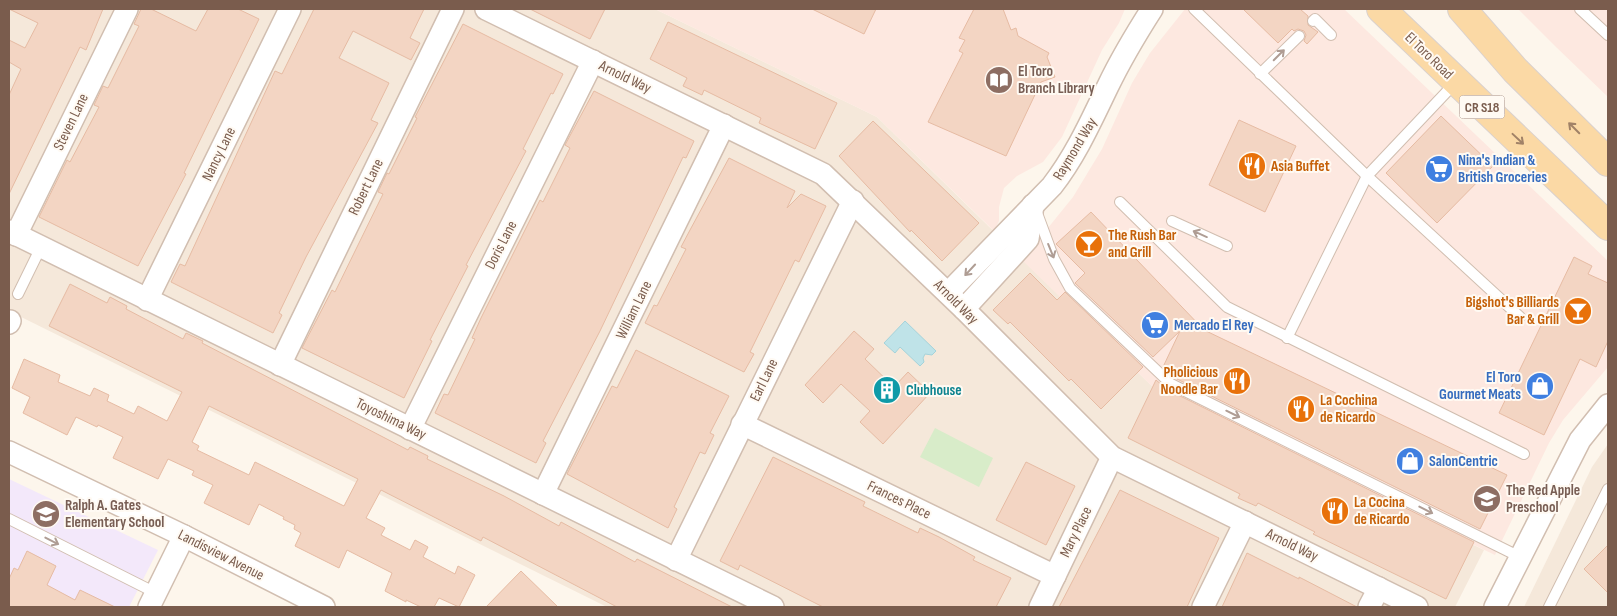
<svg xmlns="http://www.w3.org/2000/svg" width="1617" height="616" viewBox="0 0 1617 616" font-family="'Sofia Sans Condensed',sans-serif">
<rect width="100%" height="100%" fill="#fdf6ec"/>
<g fill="#f5e8da">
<polygon points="9,9 655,9 877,117 1162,396 1484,550 1455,607 607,607 9,311"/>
<polygon points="1608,444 1608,607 1524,607 1592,467"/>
</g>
<g fill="#fde8e0">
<polygon points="655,9 1125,9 1119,23 1102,50 1062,137 1043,162 1017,176 1004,188 999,207 999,221 994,231 877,117"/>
<polygon points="1185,9 1344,9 1608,261 1608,367 1563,420 1549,443 1495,555 1162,396 1022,260 1073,197 1102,149 1132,83 1150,53"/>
<polygon points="1518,9 1608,9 1608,97 1556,47"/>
</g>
<polygon fill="#f3e8fa" points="9,479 158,550 129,607 9,607"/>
<polygon fill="#d8ecc9" points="935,428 993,458 979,487 920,457"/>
<polygon fill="#bfe3e8" stroke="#a5d3da" points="905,321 936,351 932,355 925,354 923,358 924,362 920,366 900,347 895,353 884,343"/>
<g fill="#f3d5c3" stroke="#e6bba3" fill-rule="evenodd">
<polygon points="9,9 103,9 86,50 80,47 9,194 9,95 21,69 9,62 9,40 25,48 38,23"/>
<polygon points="141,9 151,9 196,31 208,9 238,9 259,19 184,173 186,174 138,266 39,217 67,160 70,162 99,107 94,105 103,86 108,88 139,26 134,24"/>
<polygon points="314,9 424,9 410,38 420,43 411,60 353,31 339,58 389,83 371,120 378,123 306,257 279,313 282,315 273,333 171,282 180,264 185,266 275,71 282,74"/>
<polygon points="530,9 605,9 590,39"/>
<polygon points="812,9 876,9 864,34"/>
<polygon points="974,9 1003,9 1011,30 1016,28 1018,36 1049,53 1047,57 1055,77 1041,82 1006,156 928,122 963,53 959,51 965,40 959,38"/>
<polygon points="1243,9 1300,9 1308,16 1308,25 1318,32 1307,44 1304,41 1306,35 1304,31 1298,29 1294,31 1292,29 1278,43"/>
<polygon points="668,22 837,103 815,149 759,123 761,118 704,90 702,95 683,86 687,78 650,59"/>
<polygon points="463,24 563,74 553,94 551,93 523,149 526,151 466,265 468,266 430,340 432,341 404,398 302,348 332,290 335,292 383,194 378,192 387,173 389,174 417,118 415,117"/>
<polygon points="594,91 694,141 686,158 683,157 600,331 543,441 546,443 536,463 435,413 444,394 448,395 475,339 472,338 481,318 540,200 543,202 570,148 565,145"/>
<polygon points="1441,116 1493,166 1437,223 1386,173"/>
<polygon points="1239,120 1296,146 1265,212 1209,185"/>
<polygon points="873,121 979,223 942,261 911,230 910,232 839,156"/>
<polygon points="729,158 795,191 787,208 801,194 826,206 799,262 795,260 750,352 754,354 744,372 645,323 654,305 657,306 686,249 681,247 690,230"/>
<polygon points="1091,212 1204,330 1507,475 1480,529 1175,378 1163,367 1180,331 1153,357 1075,283 1085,273 1056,244"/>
<polygon points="1574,257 1592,266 1588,274 1608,283 1608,341 1596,367 1580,359 1544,435 1499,413"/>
<polygon points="1030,273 1057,300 1065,292 1143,367 1101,409 1071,379 1069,381 1010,322 1008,324 993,310"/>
<path d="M70,284L107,303L110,297L127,306L126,309L183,339L186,333L203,341L202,343L408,450L410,447L428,456L427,459L504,496L559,526L561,522L635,562L637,559L732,607H617L483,537L481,541L381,490L366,518L385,528L381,535L410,550L415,540L428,547L423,557L455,574L458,566L475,575L459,607L439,598L434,607H421L406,600V602L385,591L392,573L347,550L339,568L295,546L301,533L294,529L295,525L283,519L284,517L259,504L249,525L204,503L213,485L192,475L194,471L168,459L158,479L113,458L123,437L98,425L97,427L76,417L67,435L23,413L30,397L12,388L24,359L60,375L58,382L90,396L94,388L109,395L107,401L134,414L138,406L167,421L182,392L49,326ZM209,406L358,479L344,506L255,462L249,475L197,450L199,446L192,442Z"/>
<polygon points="854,331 874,349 865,359 894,387 908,372 930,393 883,444 860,422 870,411 841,384 823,403 805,385"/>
<polygon points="636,350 729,396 710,433 714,435 705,454 700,452 674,507 677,509 668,528 567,474 612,386 617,388"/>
<polygon points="1156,380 1168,390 1474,542 1446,599 1313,534 1315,532 1258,503 1256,506 1238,498 1240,494 1128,438"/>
<polygon points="773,457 865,502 863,506 918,533 920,528 939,537 975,557 973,560 1011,578 996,607 823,607 740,565 738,570 720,561"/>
<polygon points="1026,462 1075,486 1046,545 996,520"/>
<polygon points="1120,490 1219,538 1187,607 1059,607"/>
<polygon points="1608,545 1608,593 1584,569"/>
<polygon points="27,551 56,566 47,585 75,600 80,590 115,607 9,607 9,579 14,568 18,570"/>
<polygon points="1247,553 1299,579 1299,577 1357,607 1222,607"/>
<polygon points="521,571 558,607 486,607"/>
</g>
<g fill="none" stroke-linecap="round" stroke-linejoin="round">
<defs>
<g id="lane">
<polyline points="1194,9 1367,176 1520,317"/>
<polyline points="1580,9 1608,35"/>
<polyline points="1313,21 1315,19 1331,35"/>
<polyline points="1260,74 1299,36"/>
<polyline points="1120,202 1227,307 1524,454"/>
<polyline points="1037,213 1054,259 1070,288 1171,384 1520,557"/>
<polyline points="1172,221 1227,246"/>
<polyline points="18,294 41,247"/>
<polyline points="1287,338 1367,176 1456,82"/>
<polyline points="9,519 156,593"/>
<polyline points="1549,607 1608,489"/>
</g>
<g id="street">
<polyline points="486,9 823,174 964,309 1112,457 1417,607"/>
<polyline points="9,231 773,607"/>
<polyline points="16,235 127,9"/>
<path d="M948,293L1052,186C1076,155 1091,121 1108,86C1121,59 1136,34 1152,9"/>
<polyline points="147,300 290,9"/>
<polyline points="964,309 1028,239 1033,205"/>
<polyline points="9,323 10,321"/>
<polyline points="280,365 453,9"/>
<polyline points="742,424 1055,576"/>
<polyline points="410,429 593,61"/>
<polyline points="9,452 184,536 324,607"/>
<polyline points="543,494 724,125"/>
<polyline points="676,560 853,201"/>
<polyline points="149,607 184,536"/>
<polyline points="1040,607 1112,457"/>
<polyline points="1203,607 1245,522"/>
<polyline points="1369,607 1379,588"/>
<polyline points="1495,607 1580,440 1608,405"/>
</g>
<g id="primary">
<polyline points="1381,9 1608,226"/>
<polyline points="1462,9 1515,70 1608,162"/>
</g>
</defs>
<use href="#lane" stroke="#d1beb0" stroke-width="12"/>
<use href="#street" stroke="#d1beb0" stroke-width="24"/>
<use href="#primary" stroke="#dad1cd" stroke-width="30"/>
<use href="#lane" stroke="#fff" stroke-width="10"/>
<use href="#street" stroke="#fff" stroke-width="21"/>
<use href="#primary" stroke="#fbd9a5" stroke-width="28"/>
</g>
<defs><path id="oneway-shaft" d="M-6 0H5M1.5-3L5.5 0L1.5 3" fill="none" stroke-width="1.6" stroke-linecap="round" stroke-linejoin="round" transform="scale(1.25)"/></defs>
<g stroke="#af9d94">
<use href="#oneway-shaft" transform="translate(1279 55) rotate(-45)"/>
<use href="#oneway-shaft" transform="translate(1200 234) rotate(-156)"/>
<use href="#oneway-shaft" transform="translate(1051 251) rotate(68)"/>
<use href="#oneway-shaft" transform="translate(970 270) rotate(133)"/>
<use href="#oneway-shaft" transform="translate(1233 414) rotate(26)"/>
<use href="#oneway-shaft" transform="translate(1426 510) rotate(27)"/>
<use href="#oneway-shaft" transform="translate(52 541) rotate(27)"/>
</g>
<g stroke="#a18267">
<use href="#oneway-shaft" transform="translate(1574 128) rotate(-135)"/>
<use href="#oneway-shaft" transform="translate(1518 139) rotate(43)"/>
</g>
<defs>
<symbol id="library-disc" viewBox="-11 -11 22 22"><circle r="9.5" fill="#8d6e63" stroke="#fffaf3"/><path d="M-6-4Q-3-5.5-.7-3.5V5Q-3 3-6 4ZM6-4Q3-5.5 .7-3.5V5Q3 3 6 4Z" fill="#fff"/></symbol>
<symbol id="restaurant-disc" viewBox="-11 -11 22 22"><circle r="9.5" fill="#e8710a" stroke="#fffaf3"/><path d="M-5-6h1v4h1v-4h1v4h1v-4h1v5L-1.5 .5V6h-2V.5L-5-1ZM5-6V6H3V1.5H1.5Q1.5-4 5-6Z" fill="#fff"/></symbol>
<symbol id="supermarket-disc" viewBox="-11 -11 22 22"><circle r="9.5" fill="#3f7fe0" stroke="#fffaf3"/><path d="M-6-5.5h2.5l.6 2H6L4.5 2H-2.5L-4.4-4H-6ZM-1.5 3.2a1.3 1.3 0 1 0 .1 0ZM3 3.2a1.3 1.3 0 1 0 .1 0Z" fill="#fff"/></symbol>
<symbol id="bar-disc" viewBox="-11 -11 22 22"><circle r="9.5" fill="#e8710a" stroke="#fffaf3"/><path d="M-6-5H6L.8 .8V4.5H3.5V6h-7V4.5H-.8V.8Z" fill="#fff"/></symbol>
<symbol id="shop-disc" viewBox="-11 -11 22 22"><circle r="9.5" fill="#3f7fe0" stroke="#fffaf3"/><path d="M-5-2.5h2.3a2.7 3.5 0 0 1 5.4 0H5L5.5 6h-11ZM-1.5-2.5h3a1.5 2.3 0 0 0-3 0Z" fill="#fff"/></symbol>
<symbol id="building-disc" viewBox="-11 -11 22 22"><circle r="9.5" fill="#0f9aa8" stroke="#fffaf3"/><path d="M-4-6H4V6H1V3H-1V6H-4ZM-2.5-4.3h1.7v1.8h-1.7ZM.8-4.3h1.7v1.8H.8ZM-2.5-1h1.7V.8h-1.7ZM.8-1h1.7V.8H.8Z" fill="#fff"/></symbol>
<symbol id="school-disc" viewBox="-11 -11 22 22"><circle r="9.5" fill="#8d6e63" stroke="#fffaf3"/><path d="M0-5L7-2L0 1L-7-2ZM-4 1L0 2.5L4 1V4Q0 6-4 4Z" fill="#fff"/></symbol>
</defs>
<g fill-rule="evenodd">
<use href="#library-disc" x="983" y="64" width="32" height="32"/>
<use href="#restaurant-disc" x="1236" y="150" width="32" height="32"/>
<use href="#supermarket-disc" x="1423" y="153" width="32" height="32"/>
<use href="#bar-disc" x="1073" y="228" width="32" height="32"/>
<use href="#bar-disc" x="1562" y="295" width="32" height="32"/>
<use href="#supermarket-disc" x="1139" y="309" width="32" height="32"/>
<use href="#restaurant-disc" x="1221" y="365" width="32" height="32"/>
<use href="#shop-disc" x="1524" y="370" width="32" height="32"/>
<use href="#building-disc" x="871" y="374" width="32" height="32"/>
<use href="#restaurant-disc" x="1285" y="393" width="32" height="32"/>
<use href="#shop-disc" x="1394" y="445" width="32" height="32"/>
<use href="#school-disc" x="1471" y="483" width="32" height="32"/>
<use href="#restaurant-disc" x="1319" y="495" width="32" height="32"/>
<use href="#school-disc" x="30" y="498" width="32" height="32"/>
</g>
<g text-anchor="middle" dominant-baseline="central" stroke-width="4" stroke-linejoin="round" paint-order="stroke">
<rect fill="#fffaf3" stroke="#a28b7f" stroke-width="1" x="1459.5" y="95.5" width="45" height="23" rx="4"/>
<g font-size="14" font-weight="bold" fill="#7a5c4d">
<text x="1482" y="107">CR S18</text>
</g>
<g font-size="15" fill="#7a5c4d" stroke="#fffaf3">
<text transform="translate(1429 56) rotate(44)">El Toro Road</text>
<text transform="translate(625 77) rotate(26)">Arnold Way</text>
<text transform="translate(71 122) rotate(-64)">Steven Lane</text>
<text transform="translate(1075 149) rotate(-59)">Raymond Way</text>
<text transform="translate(219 154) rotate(-64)">Nancy Lane</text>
<text transform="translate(366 187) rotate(-64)">Robert Lane</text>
<text transform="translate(501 245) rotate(-63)">Doris Lane</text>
<text transform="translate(956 302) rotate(45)">Arnold Way</text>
<text transform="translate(634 310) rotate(-64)">William Lane</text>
<text transform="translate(764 380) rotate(-64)">Earl Lane</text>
<text transform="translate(391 419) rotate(26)">Toyoshima Way</text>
<text transform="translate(899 500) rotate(26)">Frances Place</text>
<text transform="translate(1076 532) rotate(-64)">Mary Place</text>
<text transform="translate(1292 545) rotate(26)">Arnold Way</text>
<text transform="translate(221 555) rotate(27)">Landisview Avenue</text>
</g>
<g font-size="15" font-weight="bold" fill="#785e54" stroke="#fffaf3" text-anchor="start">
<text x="1018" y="71">El Toro<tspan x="1018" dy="17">Branch Library</tspan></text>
<text x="1506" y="490">The Red Apple<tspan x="1506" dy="17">Preschool</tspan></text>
<text x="65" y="505">Ralph A. Gates<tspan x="65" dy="17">Elementary School</tspan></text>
</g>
<g font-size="15" font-weight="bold" fill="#366cbe" stroke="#fffaf3" text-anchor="start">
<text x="1458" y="160">Nina's Indian &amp;<tspan x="1458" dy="17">British Groceries</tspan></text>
<text x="1174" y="325">Mercado El Rey</text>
<text x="1521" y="377" text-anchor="end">El Toro<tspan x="1521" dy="17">Gourmet Meats</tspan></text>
<text x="1429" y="461">SalonCentric</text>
</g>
<g font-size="15" font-weight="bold" fill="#c56008" stroke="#fffaf3" text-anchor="start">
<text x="1271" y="166">Asia Buffet</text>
<text x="1108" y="235">The Rush Bar<tspan x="1108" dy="17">and Grill</tspan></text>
<text x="1559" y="302" text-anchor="end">Bigshot's Billiards<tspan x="1559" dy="17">Bar &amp; Grill</tspan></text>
<text x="1218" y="372" text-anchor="end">Pholicious<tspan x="1218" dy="17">Noodle Bar</tspan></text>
<text x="1320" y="400">La Cochina<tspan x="1320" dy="17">de Ricardo</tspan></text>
<text x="1354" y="502">La Cocina<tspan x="1354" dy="17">de Ricardo</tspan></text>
</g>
<g font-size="15" font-weight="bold" fill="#0d838f" stroke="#fffaf3" text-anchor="start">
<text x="906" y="390">Clubhouse</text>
</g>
</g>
<rect width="1617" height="616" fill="none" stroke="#7a5c4d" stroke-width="20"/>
</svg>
